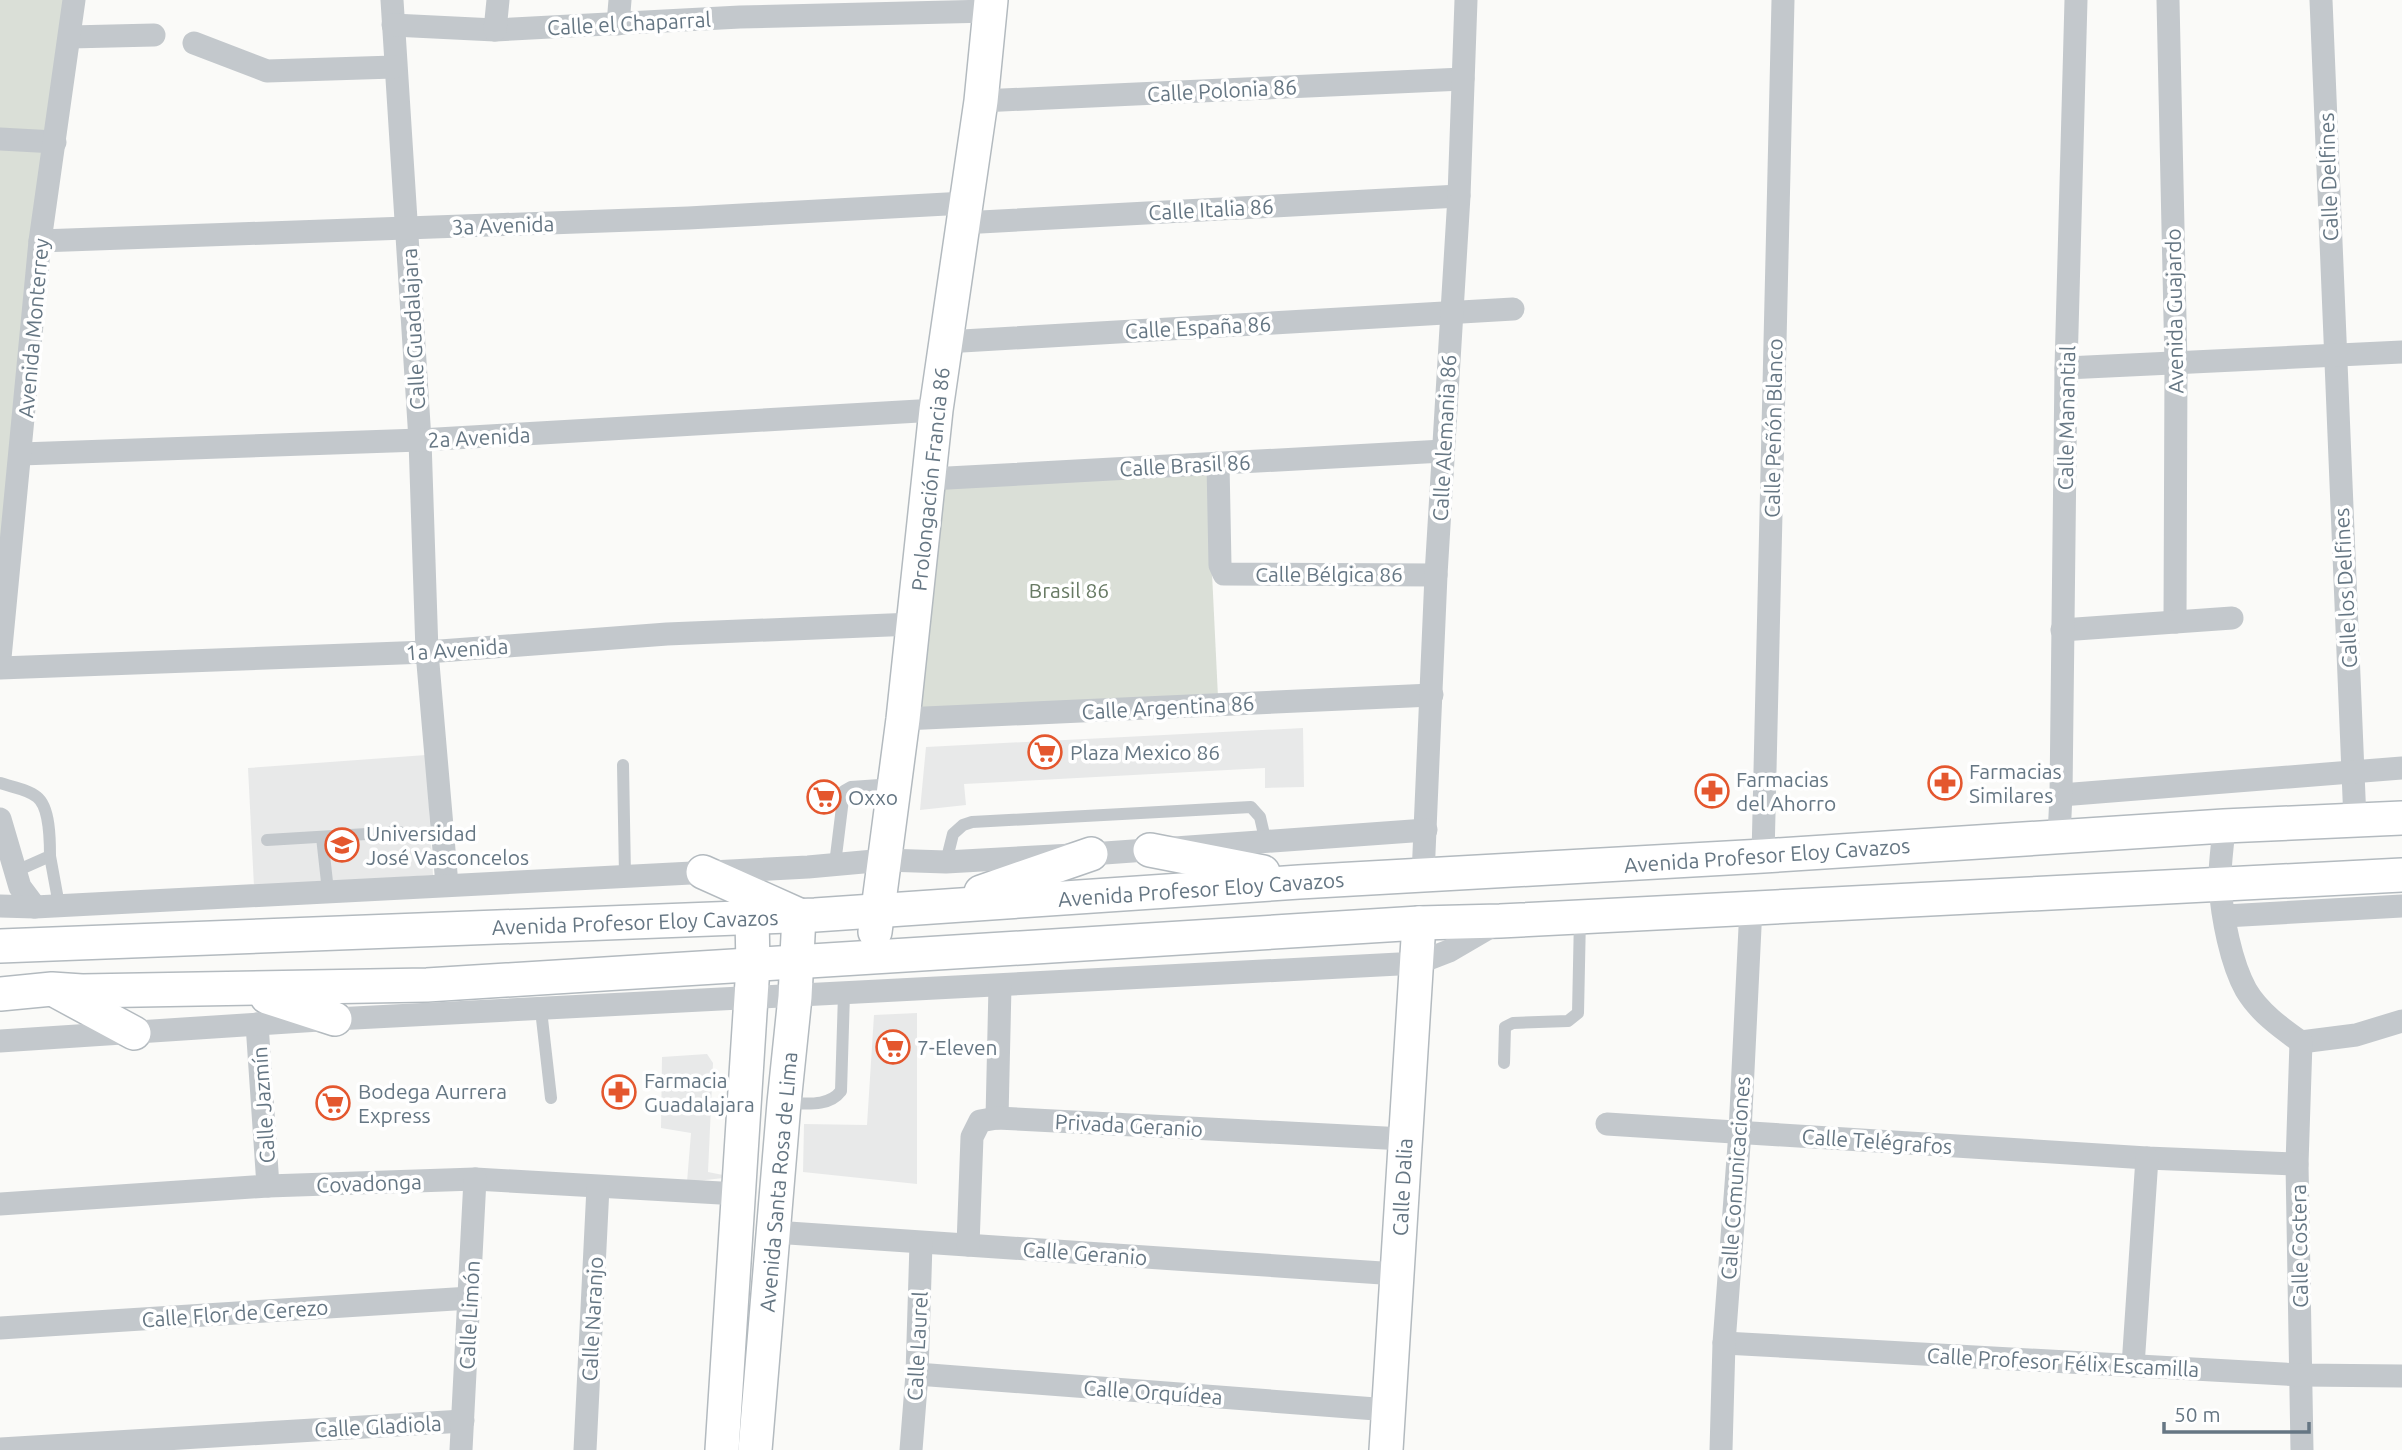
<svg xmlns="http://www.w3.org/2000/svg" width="2402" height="1450" viewBox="0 0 2402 1450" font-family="Ubuntu,sans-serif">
<rect width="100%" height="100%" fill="#fafaf8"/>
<g fill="#e8e9e9">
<polygon points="1303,728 1304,787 1265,788 1265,768 964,784 966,805 920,810 926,747"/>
<polygon points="426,755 433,875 254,887 248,768"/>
<polygon points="917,1013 917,1184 803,1172 804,1124 867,1125 874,1015"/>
<polygon points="707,1054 713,1063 708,1172 733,1177 687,1182 691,1133 661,1128 662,1057"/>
</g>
<g fill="#dadfd7">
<polygon points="0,0 69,0 0,662"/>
<polygon points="1207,470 1218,697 913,712 938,481"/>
</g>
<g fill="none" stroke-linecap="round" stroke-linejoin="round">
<defs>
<g id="secondary">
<polyline points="1150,850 1263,872"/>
<polyline points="703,872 799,915 795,997 784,1103 755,1450"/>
<polyline points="981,892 1091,854"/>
<polyline points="875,932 903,719 936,410 981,101 991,0"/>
<polyline points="0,946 815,915 1299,882 1763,856 2224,826 2402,818"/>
<polyline points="58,992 134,1033"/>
<polyline points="0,994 52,989 82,991 427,985 1419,923 1500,921 2402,875"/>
<polyline points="267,997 335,1019"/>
<polyline points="722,1450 753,966 752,918"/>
<polyline points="1386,1450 1419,923"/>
</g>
</defs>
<use href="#secondary" stroke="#b3babf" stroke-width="36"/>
<g stroke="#c3c8cc" stroke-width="12">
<polyline points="623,765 625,876"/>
<path d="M0,783C11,787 28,789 37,797C50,807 50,840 50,856L14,872"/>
<polyline points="322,837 328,891"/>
<polyline points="267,840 400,832"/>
<polyline points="50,856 59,905"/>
<polyline points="946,862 953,834 963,825 972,822 1251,807 1260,817 1266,843"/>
<polyline points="835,864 844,791 851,787 894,784"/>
<polyline points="541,1010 551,1098"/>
<polyline points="1504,1063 1505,1027 1513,1023 1568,1021 1578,1013 1580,917"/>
<path d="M784,1103C804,1103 828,1108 841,1091L844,994"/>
</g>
<g stroke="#c3c8cc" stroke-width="23">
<polyline points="392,0 420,440 427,652 447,885"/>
<polyline points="2168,0 2176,364 2175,622"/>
<polyline points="2321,0 2355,821"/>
<polyline points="618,24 620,0"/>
<polyline points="393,25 495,30 740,17 990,11"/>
<polyline points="495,30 498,0"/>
<polyline points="70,37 154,35"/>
<polyline points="194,43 267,71 394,67"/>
<polyline points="981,101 1463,79"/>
<polyline points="0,139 55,142"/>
<polyline points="962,223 1459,196"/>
<polyline points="40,241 688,218 965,203"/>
<polyline points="945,342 1513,309"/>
<polyline points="2066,368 2402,352"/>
<polyline points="21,454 420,440 936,410"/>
<polyline points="1218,463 1220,565 1224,574 1436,575"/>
<polyline points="929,479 1443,451"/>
<polyline points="2062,630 2232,618"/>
<polyline points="0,658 40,241 74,0"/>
<polyline points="0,668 427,652 667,634 913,624"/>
<polyline points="903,719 1432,695"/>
<polyline points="2061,795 2402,768"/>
<polyline points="0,819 20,887 35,907"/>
<path d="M2224,826C2223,845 2219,866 2220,885C2222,917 2231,963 2246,990C2259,1012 2281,1028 2301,1042L2356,1035L2402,1021"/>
<polyline points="2059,836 2061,795 2066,368 2076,0"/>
<polyline points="1763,856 1783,0"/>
<polyline points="1423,876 1436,575 1459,196 1466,0"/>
<polyline points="0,906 35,907 808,867 885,860 946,862 1091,854 1426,830"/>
<polyline points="2225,916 2402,906"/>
<polyline points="257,1024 268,1186"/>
<polyline points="0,1041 335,1019 1418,963 1449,951 1497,923"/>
<polyline points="2301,1042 2297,1164 2302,1450"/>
<polyline points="997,1118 1000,986"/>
<polyline points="1607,1124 2147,1158 2297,1164"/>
<polyline points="0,1204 268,1186 475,1179 738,1194"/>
<polyline points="774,1232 1397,1274"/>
<polyline points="968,1245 972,1137 980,1121 997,1118 1404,1139"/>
<polyline points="0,1328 470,1298"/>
<polyline points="1724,1343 2301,1375 2402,1376"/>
<polyline points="2133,1366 2147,1158"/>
<polyline points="917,1374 1389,1410"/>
<polyline points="0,1449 463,1421"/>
<polyline points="461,1450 475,1179"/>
<polyline points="585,1450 598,1187"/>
<polyline points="911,1450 917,1374 921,1243"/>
<polyline points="1721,1450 1724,1343 1740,1132 1751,907"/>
</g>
<use href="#secondary" stroke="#fff" stroke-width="33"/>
</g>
<defs>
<symbol id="supermarket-ring" viewBox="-11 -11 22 22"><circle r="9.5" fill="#fff" stroke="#e4572e" stroke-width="1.5"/><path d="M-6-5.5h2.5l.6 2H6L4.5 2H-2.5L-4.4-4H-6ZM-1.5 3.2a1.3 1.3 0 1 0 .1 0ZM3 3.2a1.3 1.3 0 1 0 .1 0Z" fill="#e4572e"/></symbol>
<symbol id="pharmacy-ring" viewBox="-11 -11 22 22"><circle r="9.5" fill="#fff" stroke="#e4572e" stroke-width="1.5"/><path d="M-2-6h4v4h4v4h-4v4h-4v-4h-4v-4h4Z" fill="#e4572e"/></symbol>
<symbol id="university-ring" viewBox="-11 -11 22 22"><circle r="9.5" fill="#fff" stroke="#e4572e" stroke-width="1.5"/><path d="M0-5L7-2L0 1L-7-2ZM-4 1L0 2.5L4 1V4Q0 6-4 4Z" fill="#e4572e"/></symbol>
</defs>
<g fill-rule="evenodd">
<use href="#supermarket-ring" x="1026" y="733" width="38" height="38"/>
<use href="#pharmacy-ring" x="1926" y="764" width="38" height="38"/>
<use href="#pharmacy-ring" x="1693" y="772" width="38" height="38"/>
<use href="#supermarket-ring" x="805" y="778" width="38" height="38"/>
<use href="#university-ring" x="323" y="826" width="38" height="38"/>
<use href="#supermarket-ring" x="874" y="1028" width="38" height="38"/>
<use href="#pharmacy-ring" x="600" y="1073" width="38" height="38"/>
<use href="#supermarket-ring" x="314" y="1084" width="38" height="38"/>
</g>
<g text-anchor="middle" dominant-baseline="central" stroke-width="7" stroke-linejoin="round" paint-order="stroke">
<g font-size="21" fill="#657683" stroke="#fff">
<text transform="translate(629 23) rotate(-3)">Calle el Chaparral</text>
<text transform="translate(1222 90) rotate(-3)">Calle Polonia 86</text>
<text transform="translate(2328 177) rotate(-92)">Calle Delfines</text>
<text transform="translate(1211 209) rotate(-3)">Calle Italia 86</text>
<text transform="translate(503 225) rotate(-2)">3a Avenida</text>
<text transform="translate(2174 311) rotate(-91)">Avenida Guajardo</text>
<text transform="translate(1198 327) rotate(-3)">Calle España 86</text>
<text transform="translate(33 328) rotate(-85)">Avenida Monterrey</text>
<text transform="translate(413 329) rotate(-93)">Calle Guadalajara</text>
<text transform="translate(2066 418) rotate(-89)">Calle Manantial</text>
<text transform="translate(1773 428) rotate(-89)">Calle Peñón Blanco</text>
<text transform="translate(479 437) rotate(-3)">2a Avenida</text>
<text transform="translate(1444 438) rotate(-87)">Calle Alemania 86</text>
<text transform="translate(1185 465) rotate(-3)">Calle Brasil 86</text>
<text transform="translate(930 479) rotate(-84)">Prolongación Francia 86</text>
<text x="1329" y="574">Calle Bélgica 86</text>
<text transform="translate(2345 588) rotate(-93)">Calle los Delfines</text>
<text transform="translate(457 649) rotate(-4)">1a Avenida</text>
<text transform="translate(1168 707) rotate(-3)">Calle Argentina 86</text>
<text transform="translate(1767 855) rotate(-4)">Avenida Profesor Eloy Cavazos</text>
<text transform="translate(1201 889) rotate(-4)">Avenida Profesor Eloy Cavazos</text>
<text transform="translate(635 922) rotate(-2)">Avenida Profesor Eloy Cavazos</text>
<text transform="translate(263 1105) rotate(-94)">Calle Jazmín</text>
<text transform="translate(1129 1125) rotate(3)">Privada Geranio</text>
<text transform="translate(1877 1141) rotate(4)">Calle Telégrafos</text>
<text transform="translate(1735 1178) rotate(-86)">Calle Comunicaciones</text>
<text transform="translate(778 1182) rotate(-85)">Avenida Santa Rosa de Lima</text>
<text transform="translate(369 1183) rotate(-2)">Covadonga</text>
<text transform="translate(1402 1187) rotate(-87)">Calle Dalia</text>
<text transform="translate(2299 1246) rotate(-91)">Calle Costera</text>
<text transform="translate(1085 1253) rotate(4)">Calle Geranio</text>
<text transform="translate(235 1313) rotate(-4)">Calle Flor de Cerezo</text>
<text transform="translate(469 1315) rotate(-87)">Calle Limón</text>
<text transform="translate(592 1319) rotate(-87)">Calle Naranjo</text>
<text transform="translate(917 1346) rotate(-87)">Calle Laurel</text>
<text transform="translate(2063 1362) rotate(3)">Calle Profesor Félix Escamilla</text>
<text transform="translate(1153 1392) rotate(4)">Calle Orquídea</text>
<text transform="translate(378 1426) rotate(-3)">Calle Gladiola</text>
</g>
<g font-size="21" fill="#687a64" stroke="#fff">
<text x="1069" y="590">Brasil 86</text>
</g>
<g font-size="21" fill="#657683" stroke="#fff" text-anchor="start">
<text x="1070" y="752">Plaza Mexico 86</text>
<text x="1969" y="771">Farmacias<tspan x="1969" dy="24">Similares</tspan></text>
<text x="1736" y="779">Farmacias<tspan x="1736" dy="24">del Ahorro</tspan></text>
<text x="848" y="797">Oxxo</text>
<text x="366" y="833">Universidad<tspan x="366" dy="24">José Vasconcelos</tspan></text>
<text x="917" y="1047">7-Eleven</text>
<text x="644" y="1080">Farmacia<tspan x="644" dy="24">Guadalajara</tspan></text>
<text x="358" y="1091">Bodega Aurrera<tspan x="358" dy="24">Express</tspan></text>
</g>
</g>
<path d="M2164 1422v10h145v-10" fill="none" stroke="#657683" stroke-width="3.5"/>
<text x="2174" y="1422" font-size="21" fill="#657683" stroke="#ffffff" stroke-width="5" paint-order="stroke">50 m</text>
</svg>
